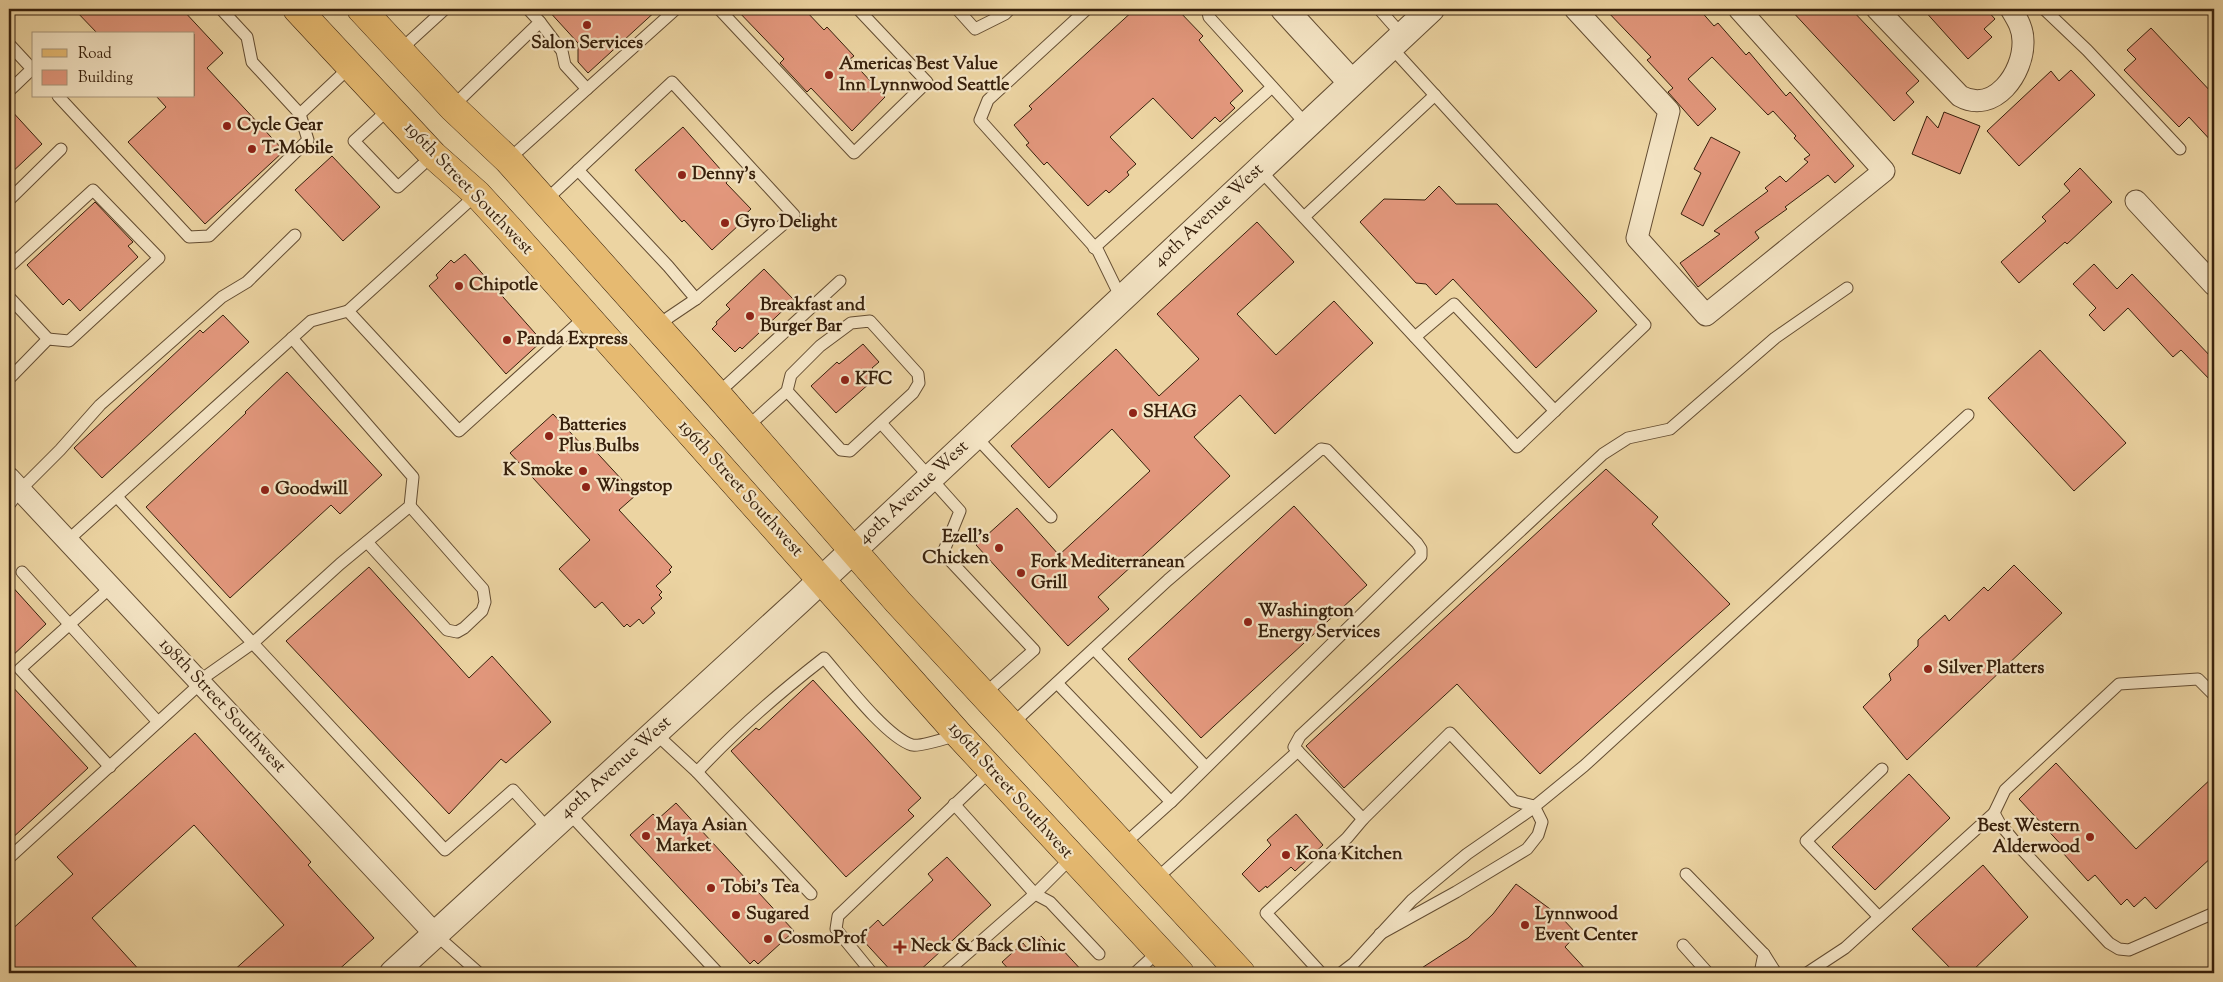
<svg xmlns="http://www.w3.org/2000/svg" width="2223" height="982" viewBox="0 0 2223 982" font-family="'Sorts Mill Goudy',serif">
<rect width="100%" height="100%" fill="#ecd4a2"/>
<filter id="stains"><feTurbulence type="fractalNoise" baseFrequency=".004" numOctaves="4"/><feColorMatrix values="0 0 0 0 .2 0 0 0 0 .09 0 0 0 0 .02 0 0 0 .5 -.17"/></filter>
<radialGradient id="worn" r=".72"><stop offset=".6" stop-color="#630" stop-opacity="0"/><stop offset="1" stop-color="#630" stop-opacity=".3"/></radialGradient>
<g fill="#e2977c" stroke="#37200c">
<polygon points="74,9 182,9 223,53 207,68 284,151 205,224 128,142 166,107 156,96 194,96 194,34 98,34"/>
<polygon points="547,9 658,9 588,73 578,62 578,43"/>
<polygon points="736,9 804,9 824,30 827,27 854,56 850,59 885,97 852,131 811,88 807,92 780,63 784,59"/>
<polygon points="1135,9 1177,9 1203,36 1199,40 1243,91 1230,103 1235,108 1220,122 1215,117 1192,139 1153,98 1110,137 1136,164 1127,172 1129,175 1109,193 1106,190 1088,206 1047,162 1044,165 1026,145 1029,143 1014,125 1032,109 1029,106"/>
<polygon points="1605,9 1699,9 1714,26 1718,23 1746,55 1749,52 1786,96 1790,92 1854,166 1835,183 1828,175 1785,207 1787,209 1755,232 1759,238 1698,287 1680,263 1720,234 1714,231 1768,191 1765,188 1780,176 1786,182 1808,162 1804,159 1810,155 1794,138 1796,136 1773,111 1768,115 1712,57 1688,79 1716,109 1698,126 1668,92 1673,88 1647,60 1651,57"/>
<polygon points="1790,9 1851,9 1919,81 1906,93 1914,102 1894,121"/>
<polygon points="1923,9 1986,9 1995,19 1984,29 1992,37 1968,59"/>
<polygon points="2151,28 2214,95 2214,144 2189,117 2179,127 2124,70 2136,59 2127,50"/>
<polygon points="2071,70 2095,95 2019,166 1987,131 2051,71 2059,81"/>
<polygon points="9,108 42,144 9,175"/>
<polygon points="1944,112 1980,126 1960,174 1912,154 1927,116 1938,128"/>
<polygon points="683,127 729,179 726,183 751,209 737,222 740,224 712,250 684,220 682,222 635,170"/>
<polygon points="1711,137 1740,152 1703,226 1681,214 1701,173 1694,169"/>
<polygon points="332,156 380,207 343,241 295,190"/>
<polygon points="2080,168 2112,202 2067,244 2065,242 2019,283 2001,262 2046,221 2042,217 2070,191 2064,184"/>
<polygon points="1439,186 1456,204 1497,204 1597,311 1536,368 1453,279 1436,295 1426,284 1416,283 1360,222 1384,199 1425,200"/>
<polygon points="95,202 133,242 128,246 138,257 80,311 69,299 63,305 27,265"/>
<polygon points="1257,222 1294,262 1237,314 1276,355 1334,301 1373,343 1275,434 1240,395 1194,437 1230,476 1098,597 1109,609 1068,646 976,545 1017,508 1059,555 1150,471 1112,429 1049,488 1011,446 1116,349 1159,396 1199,359 1157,314"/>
<polygon points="465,254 542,341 506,374 429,286 438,278 436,275 451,260 454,263"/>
<polygon points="2094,264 2117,289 2132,274 2214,360 2214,384 2181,350 2173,357 2128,308 2104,331 2089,315 2096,308 2073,284"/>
<polygon points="764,269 794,300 742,349 740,347 735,352 712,329 717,324 716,322 730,309 726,305"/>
<polygon points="223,315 249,342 102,478 74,448 200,330 203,333"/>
<polygon points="863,344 879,362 872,368 879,375 836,413 811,386 837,362 839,364"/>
<polygon points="2040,350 2126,443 2074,491 1988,398"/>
<polygon points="287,372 382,475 340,514 331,505 230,598 146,507 246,413 245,412"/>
<polygon points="553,414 584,447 588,443 636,495 619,510 672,567 669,570 671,572 656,586 662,592 659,595 662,598 651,608 655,613 643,624 639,619 630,627 627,624 624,627 602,602 595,608 559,569 590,540 510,453"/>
<polygon points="1606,469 1658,517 1652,524 1730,604 1540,774 1457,684 1344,788 1306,746"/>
<polygon points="1294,506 1367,585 1201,738 1128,659"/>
<polygon points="2014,565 2062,613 1907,760 1863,707 1891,680 1889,674 1918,646 1918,640 1945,615 1949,621 1984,587 1988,591"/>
<polygon points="369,567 469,678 492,656 551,722 506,763 501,759 449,814 286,641"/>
<polygon points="9,583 46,624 9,659"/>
<polygon points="813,680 921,798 908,810 914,816 846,877 731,751 756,728 759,730"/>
<polygon points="9,683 88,768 9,841"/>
<polygon points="195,733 311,862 308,865 374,938 335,973 231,973 284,925 194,825 92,918 142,973 9,973 9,932 73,874 57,857"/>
<polygon points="2056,763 2136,849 2214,776 2214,855 2156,909 2145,897 2134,907 2127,899 2121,905 2095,875 2088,881 2063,853 2066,850 2019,799"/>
<polygon points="1909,774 1950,818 1875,890 1832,847"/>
<polygon points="676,803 794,931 758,964 754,960 750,964 630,835 653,814 658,819"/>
<polygon points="1296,814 1323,845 1295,871 1291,867 1267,888 1266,886 1259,892 1242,874 1271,845 1267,840"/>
<polygon points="947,857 991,905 917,973 893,973 860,937 878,920 883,926 933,880 928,874"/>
<polygon points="1983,865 2028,917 1970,973 1955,973 1912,929"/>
<polygon points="1516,884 1561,917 1577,934 1565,947 1589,973 1414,973 1468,938 1493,914"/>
<polygon points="1041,936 1057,952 1061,948 1084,973 1012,973 1002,962 1023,943 1027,948"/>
</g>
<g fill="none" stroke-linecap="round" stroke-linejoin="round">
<defs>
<g id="service">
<polyline points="719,9 854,153 927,82 858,9"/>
<polyline points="957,9 975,29 1005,14 1010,9"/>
<polyline points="1087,9 988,100 980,120 1098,251 1121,298"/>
<polyline points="1207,9 1209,17 1306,124"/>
<polyline points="1379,9 1402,35"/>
<polyline points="2044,9 2087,50 2180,149"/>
<polyline points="9,44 34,71"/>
<polyline points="399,51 445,9"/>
<polyline points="587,89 676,9"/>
<polyline points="9,91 32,69"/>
<polyline points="58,96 189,237 209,236 308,140 300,114 252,62 247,37 221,9"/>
<polyline points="452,107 540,22 528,9"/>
<polyline points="390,108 354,141 398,187 433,155"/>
<polyline points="300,114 351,66"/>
<polyline points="508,160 587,89 565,65 562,51 540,22"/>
<polyline points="1259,169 1517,447 1645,325 1390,46"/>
<polyline points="578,170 668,266 696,299"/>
<polyline points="477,194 348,311 459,431 586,316"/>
<polyline points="9,200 61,149"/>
<polyline points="545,201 672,82 794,215 696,299 656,326"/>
<polyline points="1304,217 1435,95"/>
<polyline points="1094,248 1272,87"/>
<polyline points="9,267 93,190 159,258 69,341 48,339 9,379"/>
<polyline points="9,297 48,339"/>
<polyline points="1415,337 1454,304 1555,411"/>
<polyline points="717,394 840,281"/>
<polyline points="881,423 960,511 943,553 1034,650 983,695"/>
<polyline points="747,427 787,391 791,375 820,346 851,323 870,321 918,374 919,383 913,393 850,451 841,450 787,391"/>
<polyline points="975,436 1051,517"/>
<polyline points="117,497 445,850 513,790 549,830"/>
<polyline points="9,505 20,490 60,450 100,405 222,297 247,282 295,235"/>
<polyline points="67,541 311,321 348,311"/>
<polyline points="367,542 447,630 457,632 464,628 482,611 485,602 483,589 410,506"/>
<polyline points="22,572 158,722"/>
<polyline points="1094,649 1206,767"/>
<polyline points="199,681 253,643 340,564 410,506 413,477 292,338"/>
<polyline points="1057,683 1171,802"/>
<polyline points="1011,725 1168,580 1321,449 1327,450 1417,543 1421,549 1421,556 1171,802 1122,846"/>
<path d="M655,733L697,772C736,730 779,693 824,658C843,680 886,737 912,745C920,747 947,738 957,735"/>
<polyline points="110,767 20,669 111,587"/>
<polyline points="697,772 811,894"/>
<polyline points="568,812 718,973"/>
<polyline points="1994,813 2000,824 2016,843 2109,943 2119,949 2129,950 2214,913"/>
<polyline points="9,858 201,683"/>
<polyline points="1071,858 1035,894 1050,902 1099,954"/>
<polyline points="1686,874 1764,954 1776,973"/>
<polyline points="1155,880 1298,751"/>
<polyline points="1879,917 1806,841 1882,769"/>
<polyline points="435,934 479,973"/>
<polyline points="1380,934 1456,892 1527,849 1538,835 1542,822 1534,806 1514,801 1450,733 1363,819 1294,747 1300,736 1603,454 1628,438 1670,429 1775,338 1847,288"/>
<polyline points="1683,945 1708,973"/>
<polyline points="872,973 836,929 838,916 991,770"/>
<polyline points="945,973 1035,894 954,804"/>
<polyline points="1135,973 1159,951"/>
<polyline points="1321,973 1266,913 1347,838 1363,819"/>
<polyline points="1341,973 1354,963 1412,900 1467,854 1529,811 1584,766 1968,415"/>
<polyline points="1760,973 1764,954"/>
<polyline points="1807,973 1845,948 1994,813 2005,790 2119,684 2198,679 2214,695"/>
</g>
<g id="minor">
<polyline points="1575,9 1669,111 1637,238 1706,315 1884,171 1739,9"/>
<path d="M1877,9L1960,96C1994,115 2024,73 2023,41C2023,28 2017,19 2011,9"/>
<polyline points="2136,201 2214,285"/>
<polyline points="9,478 435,934"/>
</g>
<g id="tertiary">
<polyline points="1284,9 1351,82"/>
<polyline points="393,973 800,600 1431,9"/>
</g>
<g id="primary">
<polyline points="297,9 433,155 477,194 509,229 959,735 1180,973"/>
<polyline points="361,9 452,107 508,160 717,394 898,602 1241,973"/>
</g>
</defs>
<use href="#service" stroke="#644d32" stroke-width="13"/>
<use href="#minor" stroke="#644d32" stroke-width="23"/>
<use href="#tertiary" stroke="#644d32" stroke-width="28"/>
<use href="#primary" stroke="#37200c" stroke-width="29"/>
<use href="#service" stroke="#f3e3c3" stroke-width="11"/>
<use href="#minor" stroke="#f3e3c3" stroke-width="21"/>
<use href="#tertiary" stroke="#f3e3c3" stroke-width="26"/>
<use href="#primary" stroke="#e6ba71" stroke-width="28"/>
</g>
<g fill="#8f2418" stroke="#f3e3c3" stroke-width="2">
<circle cx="587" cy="25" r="5"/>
<circle cx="829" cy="75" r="5"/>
<circle cx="227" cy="126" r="5"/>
<circle cx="252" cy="149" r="5"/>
<circle cx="682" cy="175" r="5"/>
<circle cx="725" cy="223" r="5"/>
<circle cx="459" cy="286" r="5"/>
<circle cx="750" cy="316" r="5"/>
<circle cx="507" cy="340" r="5"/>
<circle cx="845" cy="380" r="5"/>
<circle cx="1133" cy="413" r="5"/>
<circle cx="549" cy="436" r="5"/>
<circle cx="583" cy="471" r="5"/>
<circle cx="586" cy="487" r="5"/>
<circle cx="265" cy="490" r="5"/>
<circle cx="999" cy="548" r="5"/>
<circle cx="1021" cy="573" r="5"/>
<circle cx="1248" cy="622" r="5"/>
<circle cx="1928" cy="669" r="5"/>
<circle cx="646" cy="836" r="5"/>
<circle cx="2090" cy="837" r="5"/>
<circle cx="1286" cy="855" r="5"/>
<circle cx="711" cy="888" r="5"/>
<circle cx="736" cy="915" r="5"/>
<circle cx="1525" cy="925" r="5"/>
<circle cx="768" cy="939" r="5"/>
<path d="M897.5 939.5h5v5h5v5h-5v5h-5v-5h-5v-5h5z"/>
</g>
<g text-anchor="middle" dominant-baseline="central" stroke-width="4.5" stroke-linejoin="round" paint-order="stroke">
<g font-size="18" font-weight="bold" fill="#37200c" stroke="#f3e3c3" text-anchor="start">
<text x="587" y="44" text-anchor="middle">Salon Services</text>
<text x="839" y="65">Americas Best Value<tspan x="839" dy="21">Inn Lynnwood Seattle</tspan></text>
<text x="237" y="126">Cycle Gear</text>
<text x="262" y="149">T-Mobile</text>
<text x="692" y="175">Denny's</text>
<text x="735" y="223">Gyro Delight</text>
<text x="469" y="286">Chipotle</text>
<text x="760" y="306">Breakfast and<tspan x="760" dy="21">Burger Bar</tspan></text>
<text x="517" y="340">Panda Express</text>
<text x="855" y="380">KFC</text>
<text x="1143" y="413">SHAG</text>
<text x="559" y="426">Batteries<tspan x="559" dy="21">Plus Bulbs</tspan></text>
<text x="573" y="471" text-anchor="end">K Smoke</text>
<text x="596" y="487">Wingstop</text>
<text x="275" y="490">Goodwill</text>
<text x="989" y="538" text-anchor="end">Ezell's<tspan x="989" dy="21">Chicken</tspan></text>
<text x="1031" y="563">Fork Mediterranean<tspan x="1031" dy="21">Grill</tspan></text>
<text x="1258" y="612">Washington<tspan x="1258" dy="21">Energy Services</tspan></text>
<text x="1938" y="669">Silver Platters</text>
<text x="656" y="826">Maya Asian<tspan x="656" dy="21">Market</tspan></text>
<text x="2080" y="827" text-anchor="end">Best Western<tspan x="2080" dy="21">Alderwood</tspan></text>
<text x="1296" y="855">Kona Kitchen</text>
<text x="721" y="888">Tobi’s Tea</text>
<text x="746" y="915">Sugared</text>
<text x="1535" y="915">Lynnwood<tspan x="1535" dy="21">Event Center</tspan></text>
<text x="778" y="939">CosmoProf</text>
<text x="911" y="947">Neck &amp; Back Clinic</text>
</g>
<g font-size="18" fill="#37200c" stroke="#f3e3c3">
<text transform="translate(468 189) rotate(46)">196th Street Southwest</text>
<text transform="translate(1209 216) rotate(-43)">40th Avenue West</text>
<text transform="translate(740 489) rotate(48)">196th Street Southwest</text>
<text transform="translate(914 493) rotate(-43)">40th Avenue West</text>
<text transform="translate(222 706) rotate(47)">198th Street Southwest</text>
<text transform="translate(616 768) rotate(-42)">40th Avenue West</text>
<text transform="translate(1010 791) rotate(48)">196th Street Southwest</text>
</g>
</g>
<rect width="2223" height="982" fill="none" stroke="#ecd4a2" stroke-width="30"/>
<rect x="10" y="10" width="2203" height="962" fill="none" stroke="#37200c" stroke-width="2.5"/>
<rect x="15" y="15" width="2193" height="952" fill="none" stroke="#37200c"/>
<rect x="32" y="32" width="162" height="65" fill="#f3e3c3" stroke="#a8957a"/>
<rect x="42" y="49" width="25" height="8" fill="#e6ba71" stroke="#a8957a"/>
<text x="78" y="58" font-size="15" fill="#37200c">Road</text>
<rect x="42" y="70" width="25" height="15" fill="#e2977c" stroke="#a8957a"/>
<text x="78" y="82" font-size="15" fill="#37200c">Building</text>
<rect width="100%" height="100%" filter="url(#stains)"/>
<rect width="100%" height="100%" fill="url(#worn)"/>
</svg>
